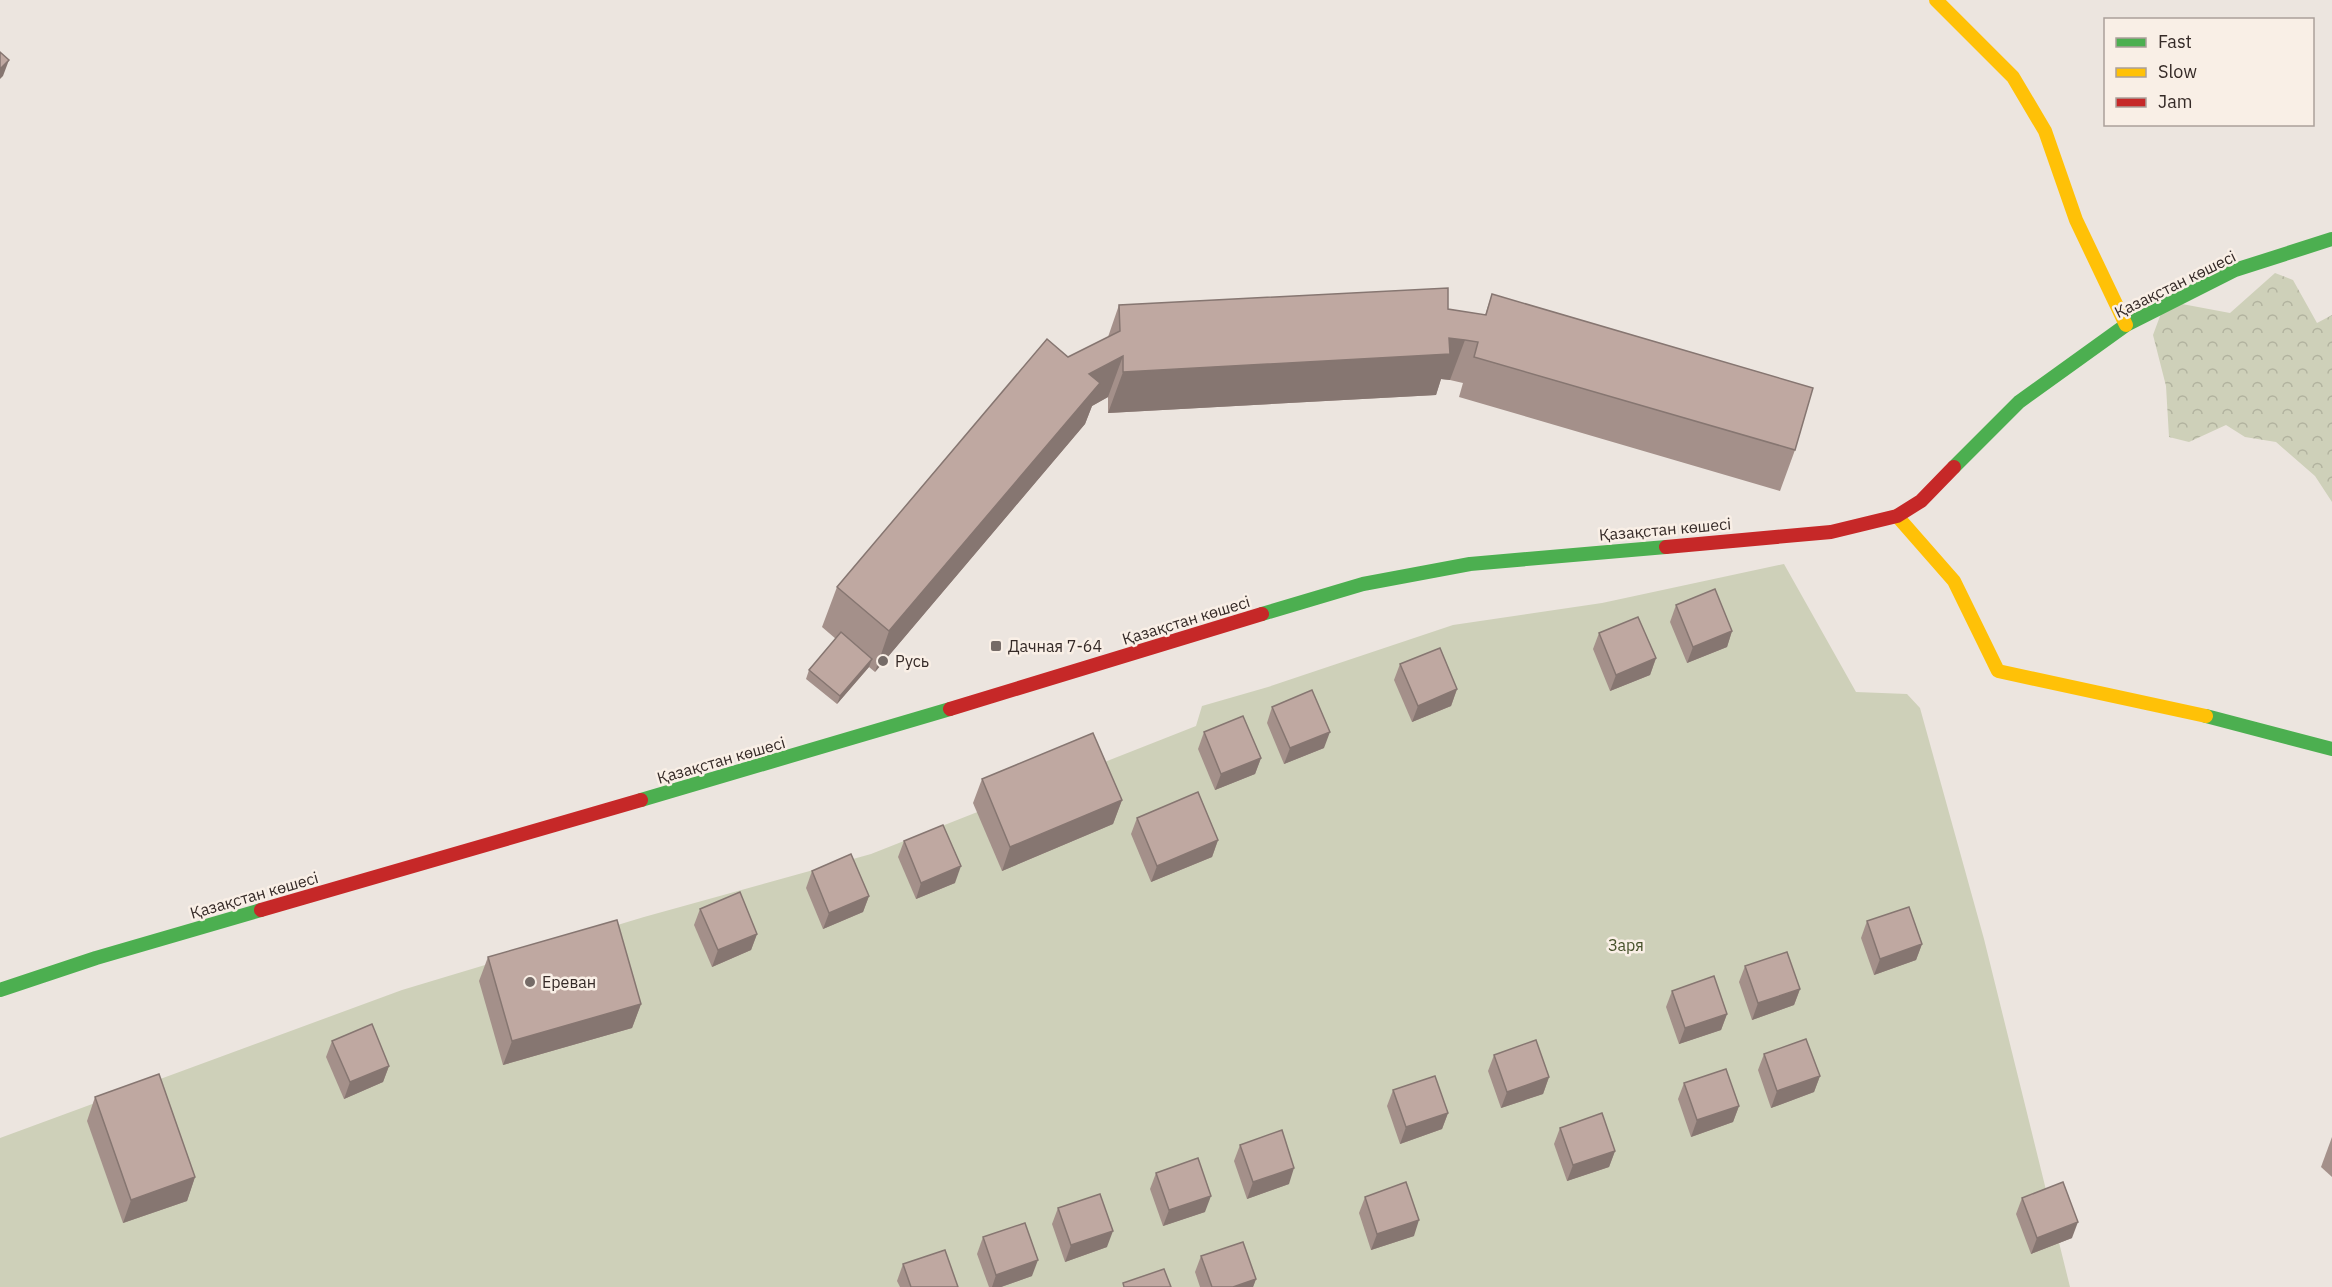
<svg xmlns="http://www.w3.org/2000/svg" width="2332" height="1287" viewBox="0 0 2332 1287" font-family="'IBM Plex Sans',sans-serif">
<defs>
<pattern id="forest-crowns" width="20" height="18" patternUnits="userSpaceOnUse" patternTransform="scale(1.5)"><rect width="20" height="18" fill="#ced0b9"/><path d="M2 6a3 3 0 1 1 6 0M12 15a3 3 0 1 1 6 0" fill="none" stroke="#b2b39f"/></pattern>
</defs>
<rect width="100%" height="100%" fill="#ece5df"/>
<polygon fill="url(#forest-crowns)" points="2275,273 2293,280 2317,323 2332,315 2332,502 2315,476 2276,442 2245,437 2226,425 2189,442 2169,437 2166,386 2153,335 2163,308 2182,304 2230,313"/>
<polygon fill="#ced0b9" points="1784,564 1856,692 1907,694 1920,708 1984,939 2070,1287 0,1287 0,1138 402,990 644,917 871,854 1196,726 1202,706 1268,687 1453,625 1602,603"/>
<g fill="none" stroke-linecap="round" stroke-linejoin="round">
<g stroke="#4caf50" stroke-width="14">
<polyline points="1954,467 2019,402 2126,325 2235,270 2332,239"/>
<polyline points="1262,614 1363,584 1470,564 1666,547"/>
<polyline points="2206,716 2332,749"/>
<polyline points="641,800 950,709"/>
<polyline points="0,990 96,958 261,910"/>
</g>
<g stroke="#ffc107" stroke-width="14">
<polyline points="1936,0 2013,77 2045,131 2076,220 2126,325"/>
<polyline points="1897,516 1954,581 1998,671 2206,716"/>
</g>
<g stroke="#c62828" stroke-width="14">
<polyline points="1666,547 1831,532 1897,516 1921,501 1954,467"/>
<polyline points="950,709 1262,614"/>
<polyline points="261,910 641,800"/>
</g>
</g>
<g fill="#a4908a">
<polygon points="1492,294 1795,450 1780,491 1459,397 1463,383 1450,380 1441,379 1436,395 1108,413 1108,397 1092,406 1085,424 875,672 869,667 837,704 806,679 809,670 836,639 822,627 837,587 1068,357 1108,337 1119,305 1448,309 1485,315"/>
<polygon points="1676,605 1732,631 1727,647 1687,663 1670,622"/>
<polygon points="1599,633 1656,658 1650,675 1610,691 1593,649"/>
<polygon points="1400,664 1457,689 1451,706 1412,722 1394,680"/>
<polygon points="1272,707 1324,748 1284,764 1267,723"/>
<polygon points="1204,732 1261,758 1255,774 1215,790 1198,749"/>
<polygon points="982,779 1122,800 1113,824 1002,871 973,803"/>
<polygon points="1137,818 1218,840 1212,857 1151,882 1131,834"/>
<polygon points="904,841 955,883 916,899 898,857"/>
<polygon points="812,871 869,896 863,912 823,929 806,888"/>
<polygon points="700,909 757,934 751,950 712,967 694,925"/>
<polygon points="1867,921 1922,944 1916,960 1874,975 1861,938"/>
<polygon points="488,957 641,1004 632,1028 503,1065 479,981"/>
<polygon points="1745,966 1800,989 1794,1005 1752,1020 1739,982"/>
<polygon points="1672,991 1727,1014 1721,1030 1679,1044 1666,1007"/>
<polygon points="332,1041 389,1066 383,1082 344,1099 326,1057"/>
<polygon points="1764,1054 1820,1076 1814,1092 1771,1108 1758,1070"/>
<polygon points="1494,1055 1549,1077 1543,1094 1501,1108 1488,1071"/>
<polygon points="1684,1083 1739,1106 1733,1122 1691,1137 1678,1099"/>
<polygon points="1393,1090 1448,1113 1442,1129 1400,1144 1387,1106"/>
<polygon points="95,1097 195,1177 187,1201 123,1223 87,1121"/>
<polygon points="1560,1128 1615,1151 1609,1167 1567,1181 1554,1144"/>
<polygon points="2332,1137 2332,1177 2321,1167"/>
<polygon points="1240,1145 1289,1184 1247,1199 1234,1161"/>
<polygon points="1156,1173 1205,1212 1163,1226 1150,1189"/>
<polygon points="1365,1197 1414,1236 1371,1250 1359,1213"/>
<polygon points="2022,1198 2072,1238 2031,1254 2016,1214"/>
<polygon points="1058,1208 1107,1247 1065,1262 1052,1224"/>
<polygon points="983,1237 1032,1276 1001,1287 989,1287 977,1254"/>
<polygon points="1201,1256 1256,1279 1253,1287 1200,1287 1195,1272"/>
<polygon points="903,1264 958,1287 900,1287 897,1281"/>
</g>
<g fill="#867671">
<polygon points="9,60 3,76 0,79 0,69"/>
<polygon points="1449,338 1465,340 1450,380 1441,379 1436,395 1108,413 1123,372"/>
<polygon points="1123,356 1108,397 1092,406 1085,424 875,672 889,631 1089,374"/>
<polygon points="1732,631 1727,647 1687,663 1693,647"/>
<polygon points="1656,658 1650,675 1610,691 1616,675"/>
<polygon points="872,659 869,667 837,704 840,696"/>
<polygon points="1457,689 1451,706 1412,722 1418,706"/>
<polygon points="1330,732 1324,748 1284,764 1290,748"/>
<polygon points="1261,758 1255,774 1215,790 1221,774"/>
<polygon points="1122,800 1113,824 1002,871 1010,847"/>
<polygon points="1218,840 1212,857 1151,882 1157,866"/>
<polygon points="961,866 955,883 916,899 921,883"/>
<polygon points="869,896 863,912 823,929 829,913"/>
<polygon points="757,934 751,950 712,967 718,950"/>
<polygon points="1922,944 1916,960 1874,975 1880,959"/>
<polygon points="1800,989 1794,1005 1752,1020 1758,1003"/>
<polygon points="641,1004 632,1028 503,1065 512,1041"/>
<polygon points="1727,1014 1721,1030 1679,1044 1685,1028"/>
<polygon points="389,1066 383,1082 344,1099 350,1082"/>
<polygon points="1820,1076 1814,1092 1771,1108 1777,1091"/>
<polygon points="1549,1077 1543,1094 1501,1108 1507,1092"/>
<polygon points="1739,1106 1733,1122 1691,1137 1697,1120"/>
<polygon points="1448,1113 1442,1129 1400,1144 1406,1127"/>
<polygon points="1615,1151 1609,1167 1567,1181 1573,1165"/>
<polygon points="1294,1168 1289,1184 1247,1199 1253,1182"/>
<polygon points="195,1177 187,1201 123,1223 131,1200"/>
<polygon points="1211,1196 1205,1212 1163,1226 1169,1210"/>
<polygon points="1419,1220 1414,1236 1371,1250 1377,1234"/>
<polygon points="2078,1222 2072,1238 2031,1254 2037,1238"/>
<polygon points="1113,1231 1107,1247 1065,1262 1071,1245"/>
<polygon points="1038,1260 1032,1276 1001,1287 992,1287 996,1275"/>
<polygon points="1256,1279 1253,1287 1233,1287"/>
</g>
<g fill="#bfa8a1" stroke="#867671" stroke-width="1.5">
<polygon points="0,52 9,60 0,69"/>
<polygon points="1448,288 1448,309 1486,315 1492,294 1813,388 1795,450 1474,357 1478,342 1465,340 1449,338 1450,354 1123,372 1123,356 1089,374 1100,383 889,631 837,587 1047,339 1068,357 1120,331 1119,305"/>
<polygon points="1715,589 1732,631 1693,647 1676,605"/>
<polygon points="1638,617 1656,658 1616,675 1599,633"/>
<polygon points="841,632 872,659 840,696 809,670"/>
<polygon points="1440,648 1457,689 1418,706 1400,664"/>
<polygon points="1312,690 1330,732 1290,748 1272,707"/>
<polygon points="1243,716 1261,758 1221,774 1204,732"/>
<polygon points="1093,733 1122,800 1010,847 982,779"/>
<polygon points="1198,792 1218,840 1157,866 1137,818"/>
<polygon points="943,825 961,866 921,883 904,841"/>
<polygon points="851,854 869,896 829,913 812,871"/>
<polygon points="740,892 757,934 718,950 700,909"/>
<polygon points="1909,907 1922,944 1880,959 1867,921"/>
<polygon points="617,920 641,1004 512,1041 488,957"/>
<polygon points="1787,952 1800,989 1758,1003 1745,966"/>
<polygon points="1714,976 1727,1014 1685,1028 1672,991"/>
<polygon points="372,1024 389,1066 350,1082 332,1041"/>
<polygon points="1806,1039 1820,1076 1777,1091 1764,1054"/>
<polygon points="1536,1040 1549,1077 1507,1092 1494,1055"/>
<polygon points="1726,1069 1739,1106 1697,1120 1684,1083"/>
<polygon points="159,1074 195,1177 131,1200 95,1097"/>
<polygon points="1435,1076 1448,1113 1406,1127 1393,1090"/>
<polygon points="1602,1113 1615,1151 1573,1165 1560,1128"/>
<polygon points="1282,1130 1294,1168 1253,1182 1240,1145"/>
<polygon points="1198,1158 1211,1196 1169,1210 1156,1173"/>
<polygon points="1406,1182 1419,1220 1377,1234 1365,1197"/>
<polygon points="2063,1182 2078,1222 2037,1238 2022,1198"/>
<polygon points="1100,1194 1113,1231 1071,1245 1058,1208"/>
<polygon points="1025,1223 1038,1260 996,1275 983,1237"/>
<polygon points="1243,1242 1256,1279 1233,1287 1212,1287 1201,1256"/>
<polygon points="945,1250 958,1287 911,1287 903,1264"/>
<polygon points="1164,1269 1171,1287 1124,1287 1123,1283"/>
</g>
<g fill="#756b67" stroke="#f9efe6" stroke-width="2">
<rect x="990" y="640" width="12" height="12" rx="3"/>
<circle cx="883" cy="661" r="6"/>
<circle cx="530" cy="982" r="6"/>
</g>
<g text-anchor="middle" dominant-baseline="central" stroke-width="5" stroke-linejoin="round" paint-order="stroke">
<g font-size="16" fill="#352a27" stroke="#f9efe6">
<text transform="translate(2175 284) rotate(-26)">Қазақстан көшесі</text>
<text transform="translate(1665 529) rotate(-5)">Қазақстан көшесі</text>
<text transform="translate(1186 620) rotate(-17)">Қазақстан көшесі</text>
<text transform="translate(721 760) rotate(-16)">Қазақстан көшесі</text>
<text transform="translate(254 895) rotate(-16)">Қазақстан көшесі</text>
</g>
<g font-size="16" fill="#352a27" stroke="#f9efe6" text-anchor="start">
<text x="1008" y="646">Дачная 7-64</text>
<text x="895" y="661">Русь</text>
<text x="542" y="982">Ереван</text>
</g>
<g font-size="16" fill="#47522b" stroke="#f9efe6">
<text x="1626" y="945">Заря</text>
</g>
</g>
<rect x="2104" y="18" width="210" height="108" fill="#f9efe6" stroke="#aba09a" stroke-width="1.5"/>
<rect x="2116" y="38" width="30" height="9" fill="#4caf50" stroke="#aba09a" stroke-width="1.5"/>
<text x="2158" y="48" font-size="18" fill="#352a27">Fast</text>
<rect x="2116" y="68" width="30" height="9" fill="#ffc107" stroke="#aba09a" stroke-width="1.5"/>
<text x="2158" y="78" font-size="18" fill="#352a27">Slow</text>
<rect x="2116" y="98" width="30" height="9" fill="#c62828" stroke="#aba09a" stroke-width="1.5"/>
<text x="2158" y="108" font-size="18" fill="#352a27">Jam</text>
</svg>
